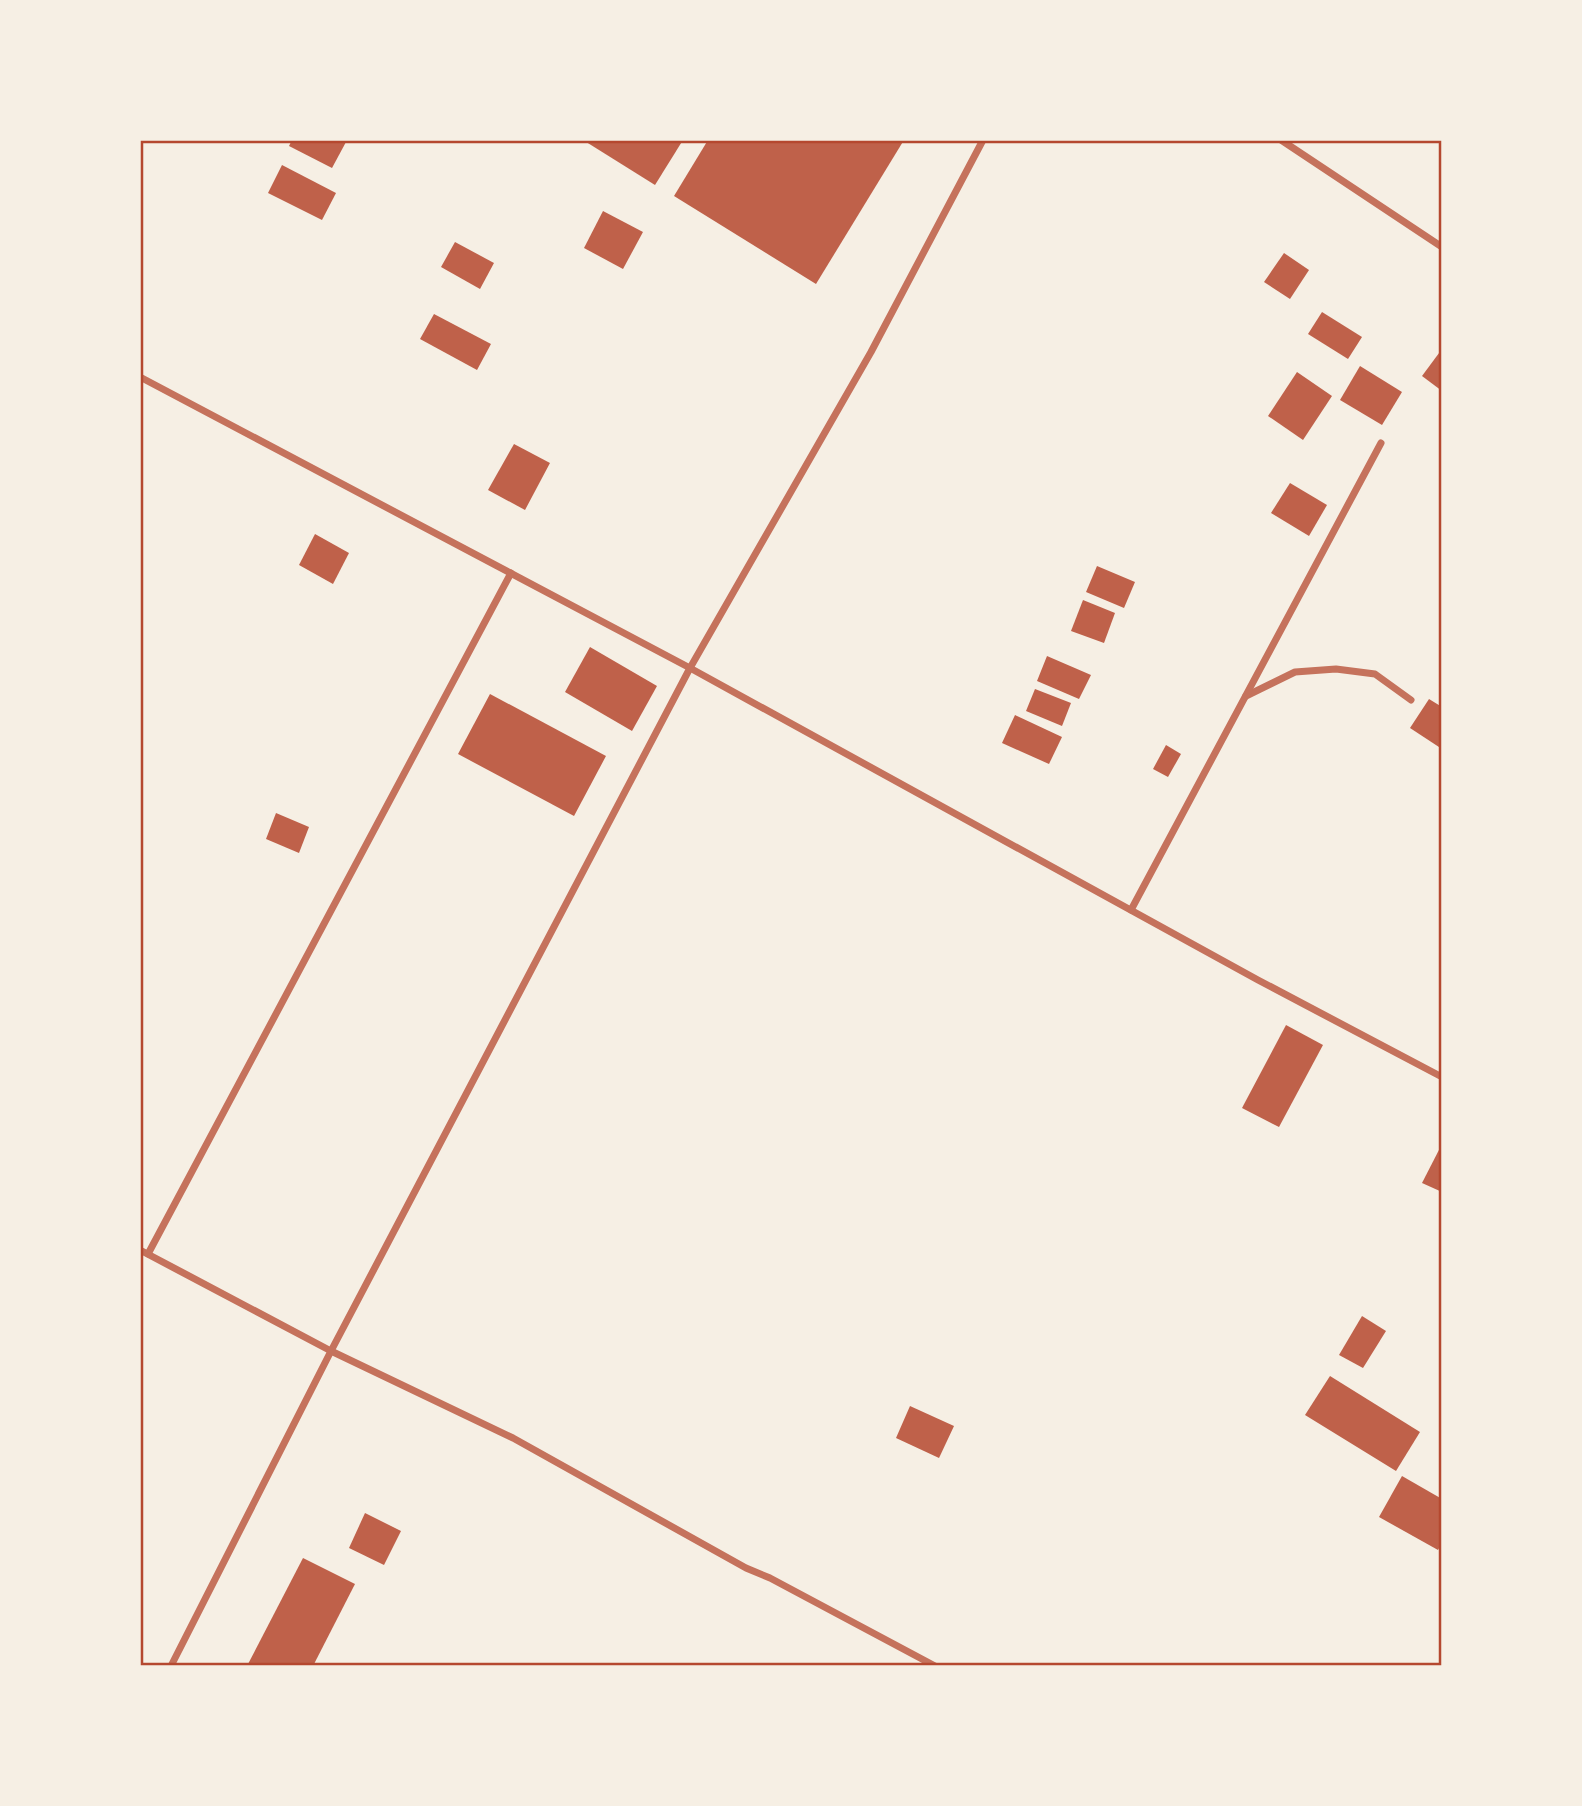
<svg xmlns="http://www.w3.org/2000/svg" width="1582" height="1806" viewBox="0 0 1582 1806" font-family="Lora,serif">
<rect width="100%" height="100%" fill="#f6efe4"/>
<g fill="#bf614a">
<polygon points="292,140 342,140 346,142 332,168 289,146"/>
<polygon points="583,140 683,140 655,185"/>
<polygon points="708,140 904,140 816,284 674,196"/>
<polygon points="282,165 336,193 322,220 268,193"/>
<polygon points="603,211 643,232 623,269 584,248"/>
<polygon points="455,242 494,263 480,289 441,267"/>
<polygon points="1284,253 1309,270 1290,299 1264,282"/>
<polygon points="1322,312 1362,337 1348,359 1308,334"/>
<polygon points="434,314 491,344 477,370 420,339"/>
<polygon points="1442,349 1442,391 1422,376"/>
<polygon points="1360,366 1402,392 1382,425 1340,400"/>
<polygon points="1297,372 1332,396 1303,440 1268,416"/>
<polygon points="514,444 550,463 525,510 488,490"/>
<polygon points="1290,483 1327,505 1309,536 1271,513"/>
<polygon points="315,534 349,553 333,584 299,565"/>
<polygon points="1097,566 1135,582 1124,608 1086,592"/>
<polygon points="1083,600 1115,613 1104,643 1071,631"/>
<polygon points="590,647 657,686 632,731 565,692"/>
<polygon points="1047,656 1091,675 1079,699 1037,681"/>
<polygon points="1035,689 1071,703 1062,726 1026,711"/>
<polygon points="490,694 606,756 574,816 458,754"/>
<polygon points="1429,699 1442,707 1442,749 1410,728"/>
<polygon points="1015,715 1062,737 1049,764 1002,743"/>
<polygon points="1166,745 1181,754 1168,777 1153,769"/>
<polygon points="276,813 309,827 299,853 266,839"/>
<polygon points="1286,1025 1323,1045 1279,1127 1242,1108"/>
<polygon points="1442,1144 1442,1192 1422,1183"/>
<polygon points="1362,1316 1386,1331 1363,1368 1339,1355"/>
<polygon points="1330,1376 1420,1432 1396,1471 1305,1415"/>
<polygon points="910,1406 954,1426 939,1458 896,1438"/>
<polygon points="1402,1476 1442,1499 1442,1543 1438,1550 1379,1517"/>
<polygon points="365,1513 401,1531 384,1565 349,1548"/>
<polygon points="303,1558 355,1584 313,1666 247,1666"/>
</g>
<g fill="none" stroke-linecap="round" stroke-linejoin="round">
<g stroke="#c5725c" stroke-width="7">
<polyline points="1281,140 1442,247"/>
<polyline points="140,377 690,668 1258,980 1442,1077"/>
<polyline points="1246,696 1295,672 1336,669 1375,674 1411,700"/>
<polyline points="1131,910 1381,443"/>
<polyline points="140,1250 331,1351 513,1438 746,1568 770,1578 935,1666"/>
<polyline points="148,1254 511,573"/>
<polyline points="171,1666 331,1351 690,668 871,352 983,140"/>
</g>
</g>
<rect width="1582" height="1806" fill="none" stroke="#f6efe4" stroke-width="284"/>
<rect x="142" y="142" width="1298" height="1522" fill="none" stroke="#b5482f" stroke-width="2.5"/>
</svg>
